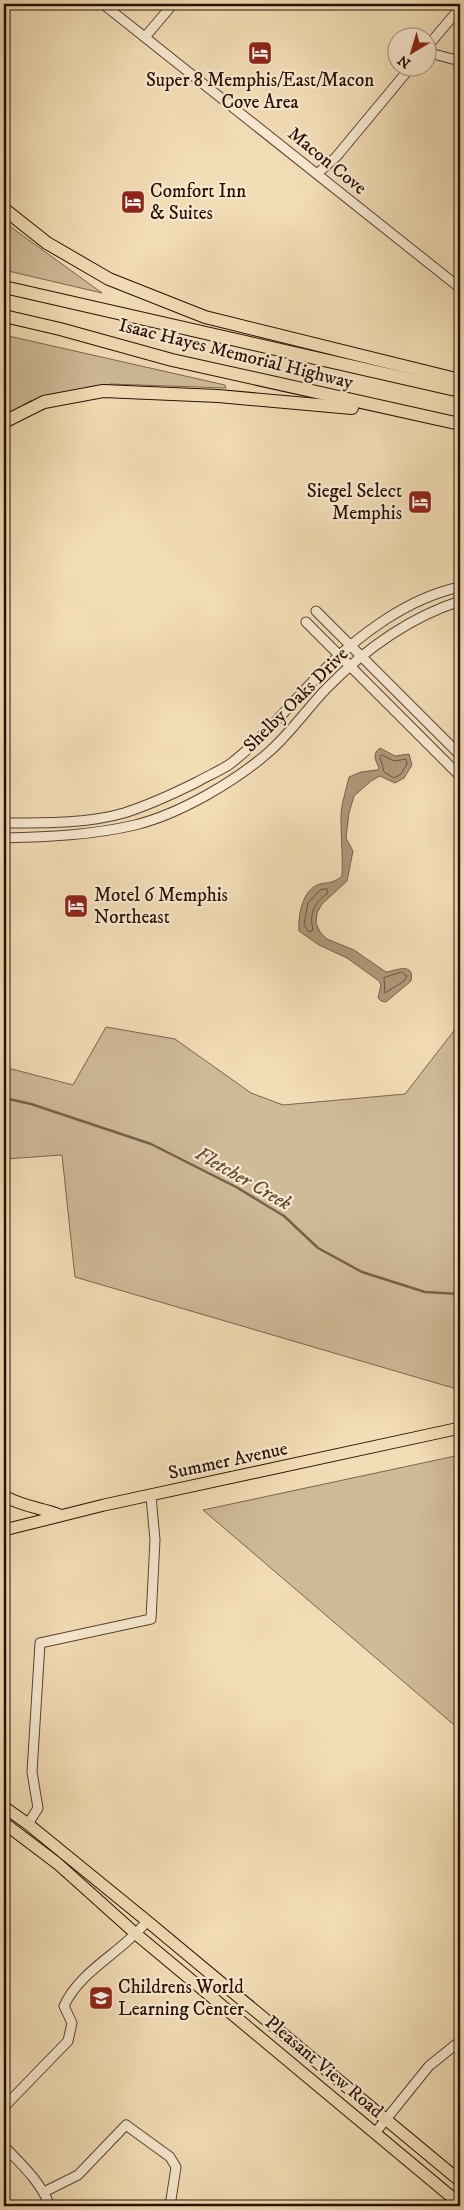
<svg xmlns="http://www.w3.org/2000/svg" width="464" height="2210" viewBox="0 0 464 2210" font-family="'IM FELL DW Pica',serif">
<rect width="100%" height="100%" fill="#f3ddb6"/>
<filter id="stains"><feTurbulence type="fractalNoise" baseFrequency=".004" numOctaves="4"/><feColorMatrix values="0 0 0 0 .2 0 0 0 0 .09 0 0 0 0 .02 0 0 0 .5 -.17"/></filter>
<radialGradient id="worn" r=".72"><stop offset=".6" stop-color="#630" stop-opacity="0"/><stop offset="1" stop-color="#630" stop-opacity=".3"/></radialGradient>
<g fill="#d0ba98" stroke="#7c644e">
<polygon points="4,222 102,293 4,270"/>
<polygon points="4,335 225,385 226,388 111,384 30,401 4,417"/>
<polygon points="460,1023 460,1390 75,1277 62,1155 4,1159 4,1067 73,1085 106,1027 175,1039 251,1093 283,1105 405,1094"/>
<polygon points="460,1455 460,1730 203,1510"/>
</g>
<path fill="#ae9779" stroke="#78604a" d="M380,748L395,756L409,754L412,765L404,778L395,783L380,776L371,781L354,796L349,813L346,838L353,851L347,881L322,904L317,913L316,923L320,932L327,939L354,950L386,972C395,971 415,961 411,981L386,1002L381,1001L378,998L381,985L379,981L347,958L319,945L299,931C298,916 302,889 320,884C330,882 334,883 342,876C343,857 341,840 341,821C340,807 346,791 349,777L361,772L377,770L379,768C375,759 372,754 380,748Z"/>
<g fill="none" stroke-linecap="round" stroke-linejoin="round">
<g stroke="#6b523e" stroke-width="1">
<polygon points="382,755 394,761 406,759 407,764 401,774 394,778 384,772 380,757"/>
<path d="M327,889L328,893C314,903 309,913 313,930L309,932L304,925L308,903L320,890Z"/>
<polygon points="402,972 407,976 404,981 385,993 384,978"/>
</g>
<polyline stroke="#78604a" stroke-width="2.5" points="4,1098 31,1104 151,1144 236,1187 284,1216 318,1248 362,1272 425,1292 460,1294"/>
<defs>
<g id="minor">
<polyline points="103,4 460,288"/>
<polyline points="145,37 173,4"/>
<polyline points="426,48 460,8"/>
<polyline points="426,52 460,61"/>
<polyline points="318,173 336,157 410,68"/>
<polyline points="316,611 460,755"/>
<polyline points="306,622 460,776"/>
<path d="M4,823C43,823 86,824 124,813C149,805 173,794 197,782C207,776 220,771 230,764C264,738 291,703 321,673C358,635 408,598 460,587"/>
<path d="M4,838C47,837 93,835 135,825C180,814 236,781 270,751C291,732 307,709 326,689C364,650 408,618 460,601"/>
<polyline points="28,1824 38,1808 32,1772 40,1643 151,1619 155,1540 151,1496"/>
<path d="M4,2107L68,2041L72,2023L64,2006C80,1970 123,1952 147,1921"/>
<polyline points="375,2133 429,2066 460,2041"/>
<path d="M4,2146C22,2165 40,2181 50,2206"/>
<polyline points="44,2192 78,2175 126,2125 170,2157 176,2167 170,2206"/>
</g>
<g id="major">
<path d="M4,1496C21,1506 41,1508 60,1515"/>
<polyline points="4,1530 104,1505 460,1428"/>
<polyline points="4,1807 28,1824 147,1921 460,2181"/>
<polyline points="4,1823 58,1864 136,1934 460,2204"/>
</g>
<g id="highway">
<polyline points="4,209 47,243 109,279 205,317 460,380"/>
<polyline points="4,287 460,391"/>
<polyline points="4,316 60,329 172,360 460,424"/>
<polyline points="4,422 44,402 103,391 218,396 352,408"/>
</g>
</defs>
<use href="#minor" stroke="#5b4230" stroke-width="11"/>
<use href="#major" stroke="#280e03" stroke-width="13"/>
<use href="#highway" stroke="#280e03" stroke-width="14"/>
<use href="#minor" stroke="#f7e9d0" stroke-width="9"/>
<use href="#major" stroke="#f3ddb6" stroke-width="11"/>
<use href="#highway" stroke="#f3ddb6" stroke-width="12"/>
</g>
<defs>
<symbol id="hotel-square" viewBox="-11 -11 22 22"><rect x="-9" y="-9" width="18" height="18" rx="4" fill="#8f2418" stroke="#f7e9d0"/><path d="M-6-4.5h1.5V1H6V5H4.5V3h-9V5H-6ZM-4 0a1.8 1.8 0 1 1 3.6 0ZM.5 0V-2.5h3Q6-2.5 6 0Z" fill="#fff"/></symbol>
<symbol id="school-square" viewBox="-11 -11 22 22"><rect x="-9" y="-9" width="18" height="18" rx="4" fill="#8f2418" stroke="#f7e9d0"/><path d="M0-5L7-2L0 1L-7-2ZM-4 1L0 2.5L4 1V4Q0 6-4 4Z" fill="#fff"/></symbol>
</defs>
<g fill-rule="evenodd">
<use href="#hotel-square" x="246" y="39" width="28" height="28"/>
<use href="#hotel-square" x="119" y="188" width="28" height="28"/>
<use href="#hotel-square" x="406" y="488" width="28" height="28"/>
<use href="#hotel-square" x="62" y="892" width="28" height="28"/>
<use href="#school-square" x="87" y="1984" width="28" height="28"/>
</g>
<g text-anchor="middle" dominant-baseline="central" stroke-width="4.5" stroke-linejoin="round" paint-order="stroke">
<g font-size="19" fill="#280e03" stroke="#f7e9d0" text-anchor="start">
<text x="260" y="80" text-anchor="middle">Super 8 Memphis/East/Macon<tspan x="260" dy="22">Cove Area</tspan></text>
<text x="150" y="191">Comfort Inn<tspan x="150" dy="22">&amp; Suites</tspan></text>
<text x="402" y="491" text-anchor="end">Siegel Select<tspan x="402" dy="22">Memphis</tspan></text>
<text x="94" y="895">Motel 6 Memphis<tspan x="94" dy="22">Northeast</tspan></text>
<text x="118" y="1987">Childrens World<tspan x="118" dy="22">Learning Center</tspan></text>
</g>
<g font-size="19" fill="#280e03" stroke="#f7e9d0">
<text transform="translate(327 161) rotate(39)">Macon Cove</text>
<text transform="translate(236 354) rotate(14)">Isaac Hayes Memorial Highway</text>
<text transform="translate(296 700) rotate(-45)">Shelby Oaks Drive</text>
<text transform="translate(228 1461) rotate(-12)">Summer Avenue</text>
<text transform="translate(324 2067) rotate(40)">Pleasant View Road</text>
</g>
<g font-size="20" font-style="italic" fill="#644c38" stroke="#f7e9d0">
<text transform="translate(243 1179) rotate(30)">Fletcher Creek</text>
</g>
</g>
<rect width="464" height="2210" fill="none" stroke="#f3ddb6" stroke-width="20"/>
<rect x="5" y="5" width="454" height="2200" fill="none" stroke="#280e03" stroke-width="2.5"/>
<rect x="10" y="10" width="444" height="2190" fill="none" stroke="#280e03"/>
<g transform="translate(412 52) rotate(218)"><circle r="24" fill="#f7e9d0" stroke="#a4917e"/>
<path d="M0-4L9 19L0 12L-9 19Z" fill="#8f2418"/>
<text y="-8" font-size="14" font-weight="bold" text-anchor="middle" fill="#280e03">N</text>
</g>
<rect width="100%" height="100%" filter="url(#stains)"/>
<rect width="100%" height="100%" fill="url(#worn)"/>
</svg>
